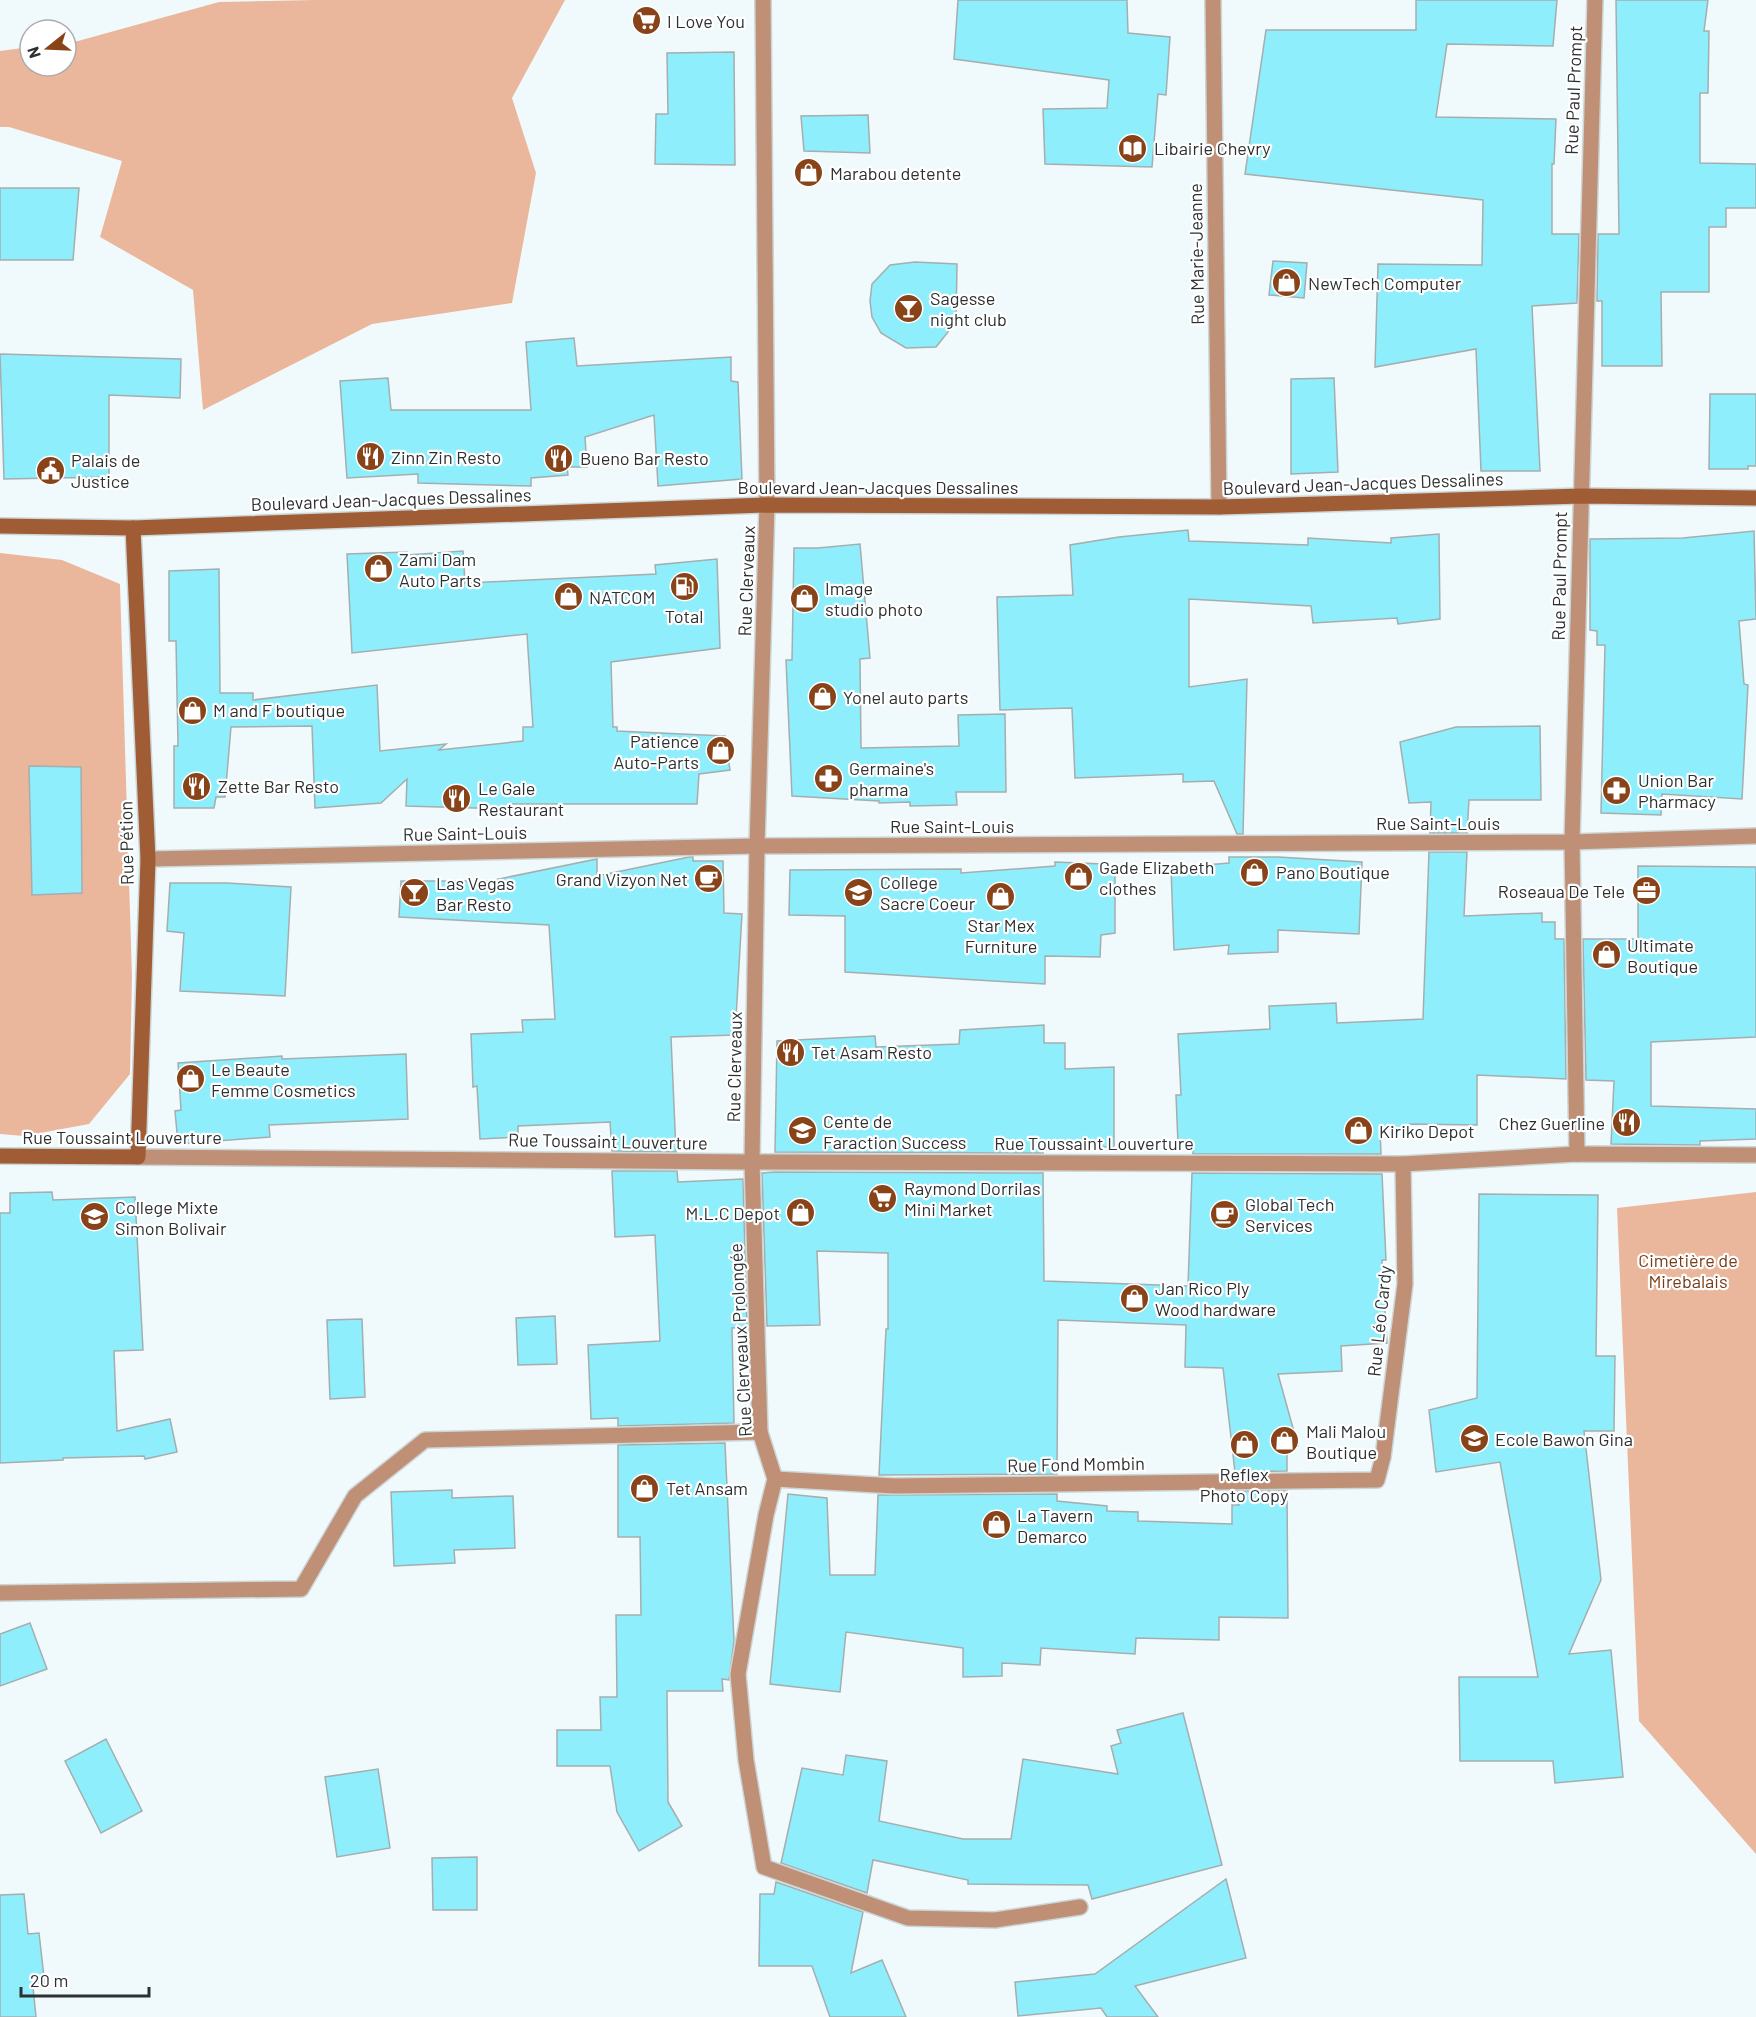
<svg xmlns="http://www.w3.org/2000/svg" width="1756" height="2017" viewBox="0 0 1756 2017" font-family="Barlow,sans-serif">
<rect width="100%" height="100%" fill="#f0fafc"/>
<g fill="#ebb79c">
<polygon points="314,0 565,0 512,98 536,173 512,303 372,324 203,410 193,290 100,237 122,161 9,127 0,127 0,51 30,47 30,66 66,66 66,42 78,41 219,2"/>
<polygon points="0,553 62,560 120,584 132,977 130,1074 89,1124 24,1136 0,1134"/>
<polygon points="1756,1192 1756,1854 1639,1721 1617,1208"/>
</g>
<g fill="#8feefc" stroke="#a4aeaf" stroke-width="1.5">
<polygon points="958,0 1127,0 1128,33 1170,37 1166,95 1158,94 1152,167 1045,164 1043,109 1107,108 1109,80 954,59"/>
<polygon points="1416,0 1557,0 1553,46 1447,44 1436,117 1556,119 1554,164 1552,164 1552,234 1579,234 1577,303 1532,306 1540,471 1481,471 1476,349 1375,367 1378,264 1482,265 1483,200 1245,174 1266,30 1416,30"/>
<polygon points="1616,0 1708,0 1704,31 1709,31 1708,93 1700,93 1700,163 1756,164 1756,208 1726,208 1726,227 1709,227 1709,292 1661,292 1662,366 1602,366 1602,301 1597,301 1598,234 1619,234"/>
<polygon points="734,52 735,165 655,164 656,114 668,114 667,53"/>
<polygon points="868,115 870,153 804,151 801,116"/>
<polygon points="0,188 79,188 73,260 0,260"/>
<polygon points="1273,261 1307,263 1304,298 1269,295"/>
<polygon points="915,262 957,264 956,322 936,347 906,348 881,333 872,317 870,301 872,284 890,265"/>
<polygon points="574,338 577,366 731,357 731,381 738,382 742,479 658,486 654,415 585,437 587,467 567,467 568,475 531,478 531,486 418,483 418,474 347,478 340,381 388,378 391,410 531,410 526,342"/>
<polygon points="0,354 181,359 180,398 109,395 109,477 4,479"/>
<polygon points="1334,378 1338,472 1291,474 1291,379"/>
<polygon points="1710,394 1756,394 1756,466 1748,466 1748,469 1709,469"/>
<polygon points="1188,530 1189,541 1308,545 1308,538 1391,543 1391,538 1439,534 1440,619 1398,624 1397,618 1313,623 1311,606 1189,599 1189,687 1247,679 1243,834 1237,834 1214,781 1183,782 1183,774 1075,778 1072,708 1000,710 997,597 1073,595 1070,545 1119,537"/>
<polygon points="1754,531 1756,619 1739,621 1744,684 1748,685 1742,799 1662,794 1661,815 1601,813 1605,645 1597,645 1597,631 1590,630 1590,539 1683,538"/>
<polygon points="860,544 870,658 860,659 861,748 959,746 958,715 1005,714 1006,792 956,792 957,805 910,806 910,802 879,803 879,801 792,796 786,660 792,660 794,548 818,548"/>
<polygon points="463,551 465,583 656,574 655,565 717,559 720,648 611,662 613,727 617,727 617,731 725,736 730,770 699,774 697,804 508,804 508,809 406,806 407,779 381,803 315,808 312,726 231,727 225,797 216,797 214,808 174,808 174,746 178,746 176,641 169,641 169,571 219,569 220,693 253,693 253,700 377,685 380,751 446,744 439,750 523,741 523,727 533,727 527,634 352,653 347,554 407,552 407,555"/>
<polygon points="1540,726 1541,800 1469,800 1467,833 1430,833 1431,802 1409,803 1400,742 1456,727"/>
<polygon points="29,766 81,767 82,893 32,895"/>
<polygon points="1429,852 1467,852 1464,916 1542,913 1542,922 1555,922 1555,939 1564,939 1566,1079 1477,1075 1477,1125 1409,1124 1409,1127 1380,1129 1381,1154 1193,1154 1193,1143 1178,1144 1176,1095 1181,1095 1178,1034 1270,1029 1269,1006 1336,1003 1337,1023 1423,1019"/>
<polygon points="689,857 693,857 693,861 723,861 724,913 742,914 735,1035 671,1037 676,1152 612,1151 610,1122 518,1126 518,1137 480,1139 477,1086 473,1087 471,1034 523,1032 522,1020 555,1019 549,925 399,917 401,881 489,881 597,859 597,876"/>
<polygon points="1229,857 1278,857 1362,862 1359,934 1278,930 1278,952 1228,954 1229,945 1174,950 1171,868 1229,863"/>
<polygon points="1055,862 1103,864 1103,869 1115,868 1115,933 1101,935 1100,957 1045,956 1045,984 845,972 845,916 789,915 790,870 961,869 961,873 1055,866"/>
<polygon points="1638,866 1756,867 1756,1037 1651,1042 1651,1106 1756,1109 1756,1139 1700,1141 1700,1145 1611,1144 1614,1081 1586,1080 1583,939 1638,939"/>
<polygon points="170,883 227,883 291,887 285,996 180,991 184,933 167,931"/>
<polygon points="1044,1025 1044,1043 1065,1043 1065,1069 1114,1067 1114,1147 1065,1147 1065,1150 1043,1150 1043,1153 775,1152 777,1041 875,1036 876,1047 959,1044 960,1030"/>
<polygon points="406,1054 408,1119 269,1125 270,1137 178,1144 175,1111 181,1110 178,1063 282,1056 282,1059"/>
<polygon points="612,1171 677,1171 678,1182 743,1179 747,1327 732,1328 734,1423 618,1426 618,1418 591,1419 588,1345 660,1341 655,1235 615,1237"/>
<polygon points="775,1172 1043,1173 1044,1281 1188,1286 1192,1173 1382,1174 1386,1260 1382,1260 1387,1343 1341,1346 1342,1371 1278,1374 1298,1446 1287,1449 1287,1471 1235,1472 1223,1368 1185,1367 1186,1325 1058,1320 1057,1474 879,1475 886,1329 888,1329 888,1253 817,1251 820,1325 767,1326 762,1173"/>
<polygon points="52,1192 53,1200 135,1197 143,1350 114,1351 117,1431 170,1419 177,1452 145,1459 144,1456 63,1458 63,1460 0,1463 0,1213 10,1213 10,1193"/>
<polygon points="1479,1194 1598,1195 1596,1356 1615,1356 1614,1431 1584,1431 1601,1580 1569,1654 1611,1650 1623,1777 1555,1783 1553,1761 1460,1761 1459,1677 1538,1677 1500,1462 1436,1472 1429,1410 1477,1398"/>
<polygon points="555,1316 557,1364 518,1365 516,1318"/>
<polygon points="362,1319 365,1397 330,1399 327,1320"/>
<polygon points="725,1443 734,1641 729,1680 722,1679 723,1691 667,1691 668,1802 682,1826 639,1851 617,1812 610,1766 557,1766 557,1730 601,1730 600,1697 617,1697 616,1615 641,1615 640,1537 618,1537 618,1445"/>
<polygon points="452,1490 452,1498 513,1496 515,1548 454,1550 455,1563 394,1566 391,1492"/>
<polygon points="1237,1491 1287,1491 1288,1618 1219,1617 1219,1640 1136,1638 1135,1654 1041,1648 1040,1665 1002,1663 1002,1676 963,1677 963,1648 846,1632 840,1692 770,1684 788,1494 827,1498 830,1575 875,1575 878,1495 1057,1494 1057,1501 1107,1506 1107,1511 1138,1512 1138,1521 1232,1524 1232,1505 1239,1505"/>
<polygon points="30,1623 47,1669 0,1686 0,1634"/>
<polygon points="1183,1713 1222,1865 1092,1899 1088,1885 968,1884 968,1880 873,1860 867,1893 781,1863 802,1768 843,1775 846,1755 887,1761 879,1821 963,1839 1011,1839 1023,1759 1118,1774 1111,1746 1121,1743 1117,1730"/>
<polygon points="106,1739 142,1811 101,1833 65,1761"/>
<polygon points="378,1769 390,1848 337,1857 325,1777"/>
<polygon points="477,1857 477,1910 433,1910 432,1858"/>
<polygon points="1226,1879 1246,1958 1135,1986 1158,2017 1107,2017 1101,2008 1018,2016 1015,1982 1095,1974"/>
<polygon points="776,1882 863,1912 851,1973 882,1960 906,2017 830,2017 812,1966 759,1966 760,1894 774,1894"/>
<polygon points="24,1894 28,1934 39,1933 45,1986 33,1987 36,2017 0,2017 0,1895"/>
</g>
<g fill="none" stroke-linecap="round" stroke-linejoin="round">
<defs>
<polyline id="service" points="0,1593 301,1589 355,1496 425,1440 760,1432 775,1479 766,1515 738,1674 746,1760 764,1867 908,1918 995,1920 1080,1907"/>
<g id="minor">
<polyline points="1213,0 1219,507"/>
<polyline points="148,859 757,846 1572,842 1756,836"/>
<polyline points="1577,1154 1572,842 1595,0"/>
<polyline points="138,1157 752,1162 1403,1164 1577,1154 1756,1155"/>
<polyline points="760,1432 752,1162 757,846 767,505 763,0"/>
<polyline points="775,1479 894,1486 1377,1480 1383,1457 1405,1284 1403,1164"/>
</g>
<g id="secondary">
<polyline points="0,526 133,528 767,505 1219,507 1581,496 1756,498"/>
<polyline points="0,1156 138,1157 148,859 133,528"/>
</g>
</defs>
<use href="#service" stroke="#cdd6d7" stroke-width="18"/>
<use href="#minor" stroke="#cdd6d7" stroke-width="18"/>
<use href="#secondary" stroke="#cdd6d7" stroke-width="18"/>
<use href="#service" stroke="#bf9076" stroke-width="15"/>
<use href="#minor" stroke="#bf9076" stroke-width="15"/>
<use href="#secondary" stroke="#a05c35" stroke-width="15"/>
</g>
<defs>
<symbol id="supermarket-disc" viewBox="-11 -11 22 22"><circle r="9.5" fill="#884418" stroke="#fff"/><path d="M-6-5.5h2.5l.6 2H6L4.5 2H-2.5L-4.4-4H-6ZM-1.5 3.2a1.3 1.3 0 1 0 .1 0ZM3 3.2a1.3 1.3 0 1 0 .1 0Z" fill="#fff"/></symbol>
<symbol id="library-disc" viewBox="-11 -11 22 22"><circle r="9.5" fill="#884418" stroke="#fff"/><path d="M-6-4Q-3-5.5-.7-3.5V5Q-3 3-6 4ZM6-4Q3-5.5 .7-3.5V5Q3 3 6 4Z" fill="#fff"/></symbol>
<symbol id="shop-disc" viewBox="-11 -11 22 22"><circle r="9.5" fill="#884418" stroke="#fff"/><path d="M-5-2.5h2.3a2.7 3.5 0 0 1 5.4 0H5L5.5 6h-11ZM-1.5-2.5h3a1.5 2.3 0 0 0-3 0Z" fill="#fff"/></symbol>
<symbol id="bar-disc" viewBox="-11 -11 22 22"><circle r="9.5" fill="#884418" stroke="#fff"/><path d="M-6-5H6L.8 .8V4.5H3.5V6h-7V4.5H-.8V.8Z" fill="#fff"/></symbol>
<symbol id="restaurant-disc" viewBox="-11 -11 22 22"><circle r="9.5" fill="#884418" stroke="#fff"/><path d="M-5-6h1v4h1v-4h1v4h1v-4h1v5L-1.5 .5V6h-2V.5L-5-1ZM5-6V6H3V1.5H1.5Q1.5-4 5-6Z" fill="#fff"/></symbol>
<symbol id="civic-disc" viewBox="-11 -11 22 22"><circle r="9.5" fill="#884418" stroke="#fff"/><path d="M-.6-6.5H3V-4.5H.6V-3L4-1V1h2V6H-6V1h2V-1L-.6-3ZM-1.2 2.5V6h2.4V2.5Z" fill="#fff"/></symbol>
<symbol id="fuel-disc" viewBox="-11 -11 22 22"><circle r="9.5" fill="#884418" stroke="#fff"/><path d="M-5.5-6h7V0h2V4h1.3V-2.5L3-4.5l.8-.8L6-3V5H2.5V1h-1V6h-7ZM-4.2-4.7v3.2H.2V-4.7Z" fill="#fff"/></symbol>
<symbol id="pharmacy-disc" viewBox="-11 -11 22 22"><circle r="9.5" fill="#884418" stroke="#fff"/><path d="M-2-6h4v4h4v4h-4v4h-4v-4h-4v-4h4Z" fill="#fff"/></symbol>
<symbol id="cafe-disc" viewBox="-11 -11 22 22"><circle r="9.5" fill="#884418" stroke="#fff"/><path d="M-5.5-4.5H6V0H3Q3 3.5 0 3.5H-2.5Q-5.5 3.5-5.5 0ZM3-3.2v2h1.7v-2ZM-6 4.5H4V6H-6Z" fill="#fff"/></symbol>
<symbol id="office-disc" viewBox="-11 -11 22 22"><circle r="9.5" fill="#884418" stroke="#fff"/><path d="M-6-3h4V-5.5h4V-3h4V5H-6ZM-1-4.5V-3h2v-1.5ZM-6 0V1H6V0Z" fill="#fff"/></symbol>
<symbol id="school-disc" viewBox="-11 -11 22 22"><circle r="9.5" fill="#884418" stroke="#fff"/><path d="M0-5L7-2L0 1L-7-2ZM-4 1L0 2.5L4 1V4Q0 6-4 4Z" fill="#fff"/></symbol>
</defs>
<g fill-rule="evenodd">
<use href="#supermarket-disc" x="630" y="4" width="33" height="33"/>
<use href="#library-disc" x="1116" y="132" width="33" height="33"/>
<use href="#shop-disc" x="792" y="156" width="33" height="33"/>
<use href="#shop-disc" x="1270" y="266" width="33" height="33"/>
<use href="#bar-disc" x="892" y="292" width="33" height="33"/>
<use href="#restaurant-disc" x="354" y="440" width="33" height="33"/>
<use href="#restaurant-disc" x="542" y="442" width="33" height="33"/>
<use href="#civic-disc" x="34" y="454" width="33" height="33"/>
<use href="#shop-disc" x="362" y="552" width="33" height="33"/>
<use href="#fuel-disc" x="668" y="570" width="33" height="33"/>
<use href="#shop-disc" x="552" y="580" width="33" height="33"/>
<use href="#shop-disc" x="788" y="582" width="33" height="33"/>
<use href="#shop-disc" x="806" y="680" width="33" height="33"/>
<use href="#shop-disc" x="176" y="694" width="33" height="33"/>
<use href="#shop-disc" x="704" y="734" width="33" height="33"/>
<use href="#pharmacy-disc" x="812" y="762" width="33" height="33"/>
<use href="#restaurant-disc" x="180" y="770" width="33" height="33"/>
<use href="#pharmacy-disc" x="1600" y="774" width="33" height="33"/>
<use href="#restaurant-disc" x="440" y="782" width="33" height="33"/>
<use href="#shop-disc" x="1238" y="856" width="33" height="33"/>
<use href="#shop-disc" x="1062" y="860" width="33" height="33"/>
<use href="#cafe-disc" x="692" y="862" width="33" height="33"/>
<use href="#office-disc" x="1630" y="874" width="33" height="33"/>
<use href="#school-disc" x="842" y="876" width="33" height="33"/>
<use href="#bar-disc" x="398" y="876" width="33" height="33"/>
<use href="#shop-disc" x="984" y="880" width="33" height="33"/>
<use href="#shop-disc" x="1590" y="938" width="33" height="33"/>
<use href="#restaurant-disc" x="774" y="1036" width="33" height="33"/>
<use href="#shop-disc" x="174" y="1062" width="33" height="33"/>
<use href="#restaurant-disc" x="1610" y="1106" width="33" height="33"/>
<use href="#school-disc" x="786" y="1114" width="33" height="33"/>
<use href="#shop-disc" x="1342" y="1114" width="33" height="33"/>
<use href="#supermarket-disc" x="866" y="1182" width="33" height="33"/>
<use href="#shop-disc" x="784" y="1196" width="33" height="33"/>
<use href="#cafe-disc" x="1208" y="1198" width="33" height="33"/>
<use href="#school-disc" x="78" y="1200" width="33" height="33"/>
<use href="#shop-disc" x="1118" y="1282" width="33" height="33"/>
<use href="#school-disc" x="1458" y="1422" width="33" height="33"/>
<use href="#shop-disc" x="1268" y="1424" width="33" height="33"/>
<use href="#shop-disc" x="1228" y="1428" width="33" height="33"/>
<use href="#shop-disc" x="628" y="1472" width="33" height="33"/>
<use href="#shop-disc" x="980" y="1508" width="33" height="33"/>
</g>
<g text-anchor="middle" dominant-baseline="central" stroke-width="4.5" stroke-linejoin="round" paint-order="stroke">
<g font-size="18" fill="#2c3031" stroke="#fff" text-anchor="start">
<text x="667" y="21">I Love You</text>
<text x="1154" y="148">Libairie Chevry</text>
<text x="830" y="173">Marabou detente</text>
<text x="1308" y="283">NewTech Computer</text>
<text x="930" y="298">Sagesse<tspan x="930" dy="21">night club</tspan></text>
<text x="391" y="457">Zinn Zin Resto</text>
<text x="580" y="458">Bueno Bar Resto</text>
<text x="71" y="460">Palais de<tspan x="71" dy="21">Justice</tspan></text>
<text x="399" y="559">Zami Dam<tspan x="399" dy="21">Auto Parts</tspan></text>
<text x="825" y="588">Image<tspan x="825" dy="21">studio photo</tspan></text>
<text x="589" y="597">NATCOM</text>
<text x="684" y="616" text-anchor="middle">Total</text>
<text x="843" y="697">Yonel auto parts</text>
<text x="213" y="710">M and F boutique</text>
<text x="699" y="741" text-anchor="end">Patience<tspan x="699" dy="21">Auto-Parts</tspan></text>
<text x="849" y="768">Germaine's<tspan x="849" dy="21">pharma</tspan></text>
<text x="1638" y="780">Union Bar<tspan x="1638" dy="21">Pharmacy</tspan></text>
<text x="218" y="786">Zette Bar Resto</text>
<text x="478" y="788">Le Gale<tspan x="478" dy="21">Restaurant</tspan></text>
<text x="1099" y="867">Gade Elizabeth<tspan x="1099" dy="21">clothes</tspan></text>
<text x="1276" y="872">Pano Boutique</text>
<text x="688" y="879" text-anchor="end">Grand Vizyon Net</text>
<text x="880" y="882">College<tspan x="880" dy="21">Sacre Coeur</tspan></text>
<text x="436" y="883">Las Vegas<tspan x="436" dy="21">Bar Resto</tspan></text>
<text x="1625" y="891" text-anchor="end">Roseaua De Tele</text>
<text x="1001" y="925" text-anchor="middle">Star Mex<tspan x="1001" dy="21">Furniture</tspan></text>
<text x="1627" y="945">Ultimate<tspan x="1627" dy="21">Boutique</tspan></text>
<text x="811" y="1052">Tet Asam Resto</text>
<text x="211" y="1069">Le Beaute<tspan x="211" dy="21">Femme Cosmetics</tspan></text>
<text x="823" y="1121">Cente de<tspan x="823" dy="21">Faraction Success</tspan></text>
<text x="1605" y="1123" text-anchor="end">Chez Guerline</text>
<text x="1379" y="1131">Kiriko Depot</text>
<text x="904" y="1188">Raymond Dorrilas<tspan x="904" dy="21">Mini Market</tspan></text>
<text x="1245" y="1204">Global Tech<tspan x="1245" dy="21">Services</tspan></text>
<text x="115" y="1207">College Mixte<tspan x="115" dy="21">Simon Bolivair</tspan></text>
<text x="780" y="1213" text-anchor="end">M.L.C Depot</text>
<text x="1155" y="1288">Jan Rico Ply<tspan x="1155" dy="21">Wood hardware</tspan></text>
<text x="1306" y="1431">Mali Malou<tspan x="1306" dy="21">Boutique</tspan></text>
<text x="1495" y="1439">Ecole Bawon Gina</text>
<text x="1244" y="1474" text-anchor="middle">Reflex<tspan x="1244" dy="21">Photo Copy</tspan></text>
<text x="666" y="1488">Tet Ansam</text>
<text x="1017" y="1515">La Tavern<tspan x="1017" dy="21">Demarco</tspan></text>
</g>
<g font-size="18" fill="#2c3031" stroke="#fff">
<text transform="translate(1573 90) rotate(-88)">Rue Paul Prompt</text>
<text transform="translate(1196 254) rotate(-91)">Rue Marie-Jeanne</text>
<text transform="translate(1363 483) rotate(-2)">Boulevard Jean-Jacques Dessalines</text>
<text x="878" y="487">Boulevard Jean-Jacques Dessalines</text>
<text transform="translate(391 499) rotate(-2)">Boulevard Jean-Jacques Dessalines</text>
<text transform="translate(1559 576) rotate(-89)">Rue Paul Prompt</text>
<text transform="translate(746 581) rotate(-88)">Rue Clerveaux</text>
<text x="1438" y="823">Rue Saint-Louis</text>
<text x="952" y="826">Rue Saint-Louis</text>
<text transform="translate(465 833) rotate(-1)">Rue Saint-Louis</text>
<text transform="translate(126 843) rotate(-91)">Rue Pétion</text>
<text transform="translate(734 1067) rotate(-89)">Rue Clerveaux</text>
<text x="122" y="1137">Rue Toussaint Louverture</text>
<text transform="translate(608 1141) rotate(1)">Rue Toussaint Louverture</text>
<text x="1094" y="1143">Rue Toussaint Louverture</text>
<text transform="translate(1379 1321) rotate(-84)">Rue Léo Cardy</text>
<text transform="translate(740 1340) rotate(-93)">Rue Clerveaux Prolongée</text>
<text transform="translate(1076 1464) rotate(-1)">Rue Fond Mombin</text>
</g>
<g font-size="18" fill="#773b15" stroke="#fff">
<text x="1688" y="1260">Cimetière de<tspan x="1688" dy="21">Mirebalais</tspan></text>
</g>
</g>
<g transform="translate(48 48) rotate(252)"><circle r="28" fill="#ffffff" stroke="#abacad" stroke-width="1.5"/>
<path d="M0-4.5L10 22L0 15L-10 22Z" fill="#884418"/>
<text y="-9" font-size="16" font-weight="bold" text-anchor="middle" fill="#2c3031">N</text>
</g>
<path d="M21 1987v9h128v-9" fill="none" stroke="#2c3031" stroke-width="3"/>
<text x="30" y="1987" font-size="18" fill="#2c3031" stroke="#ffffff" stroke-width="4.5" paint-order="stroke">20 m</text>
</svg>
